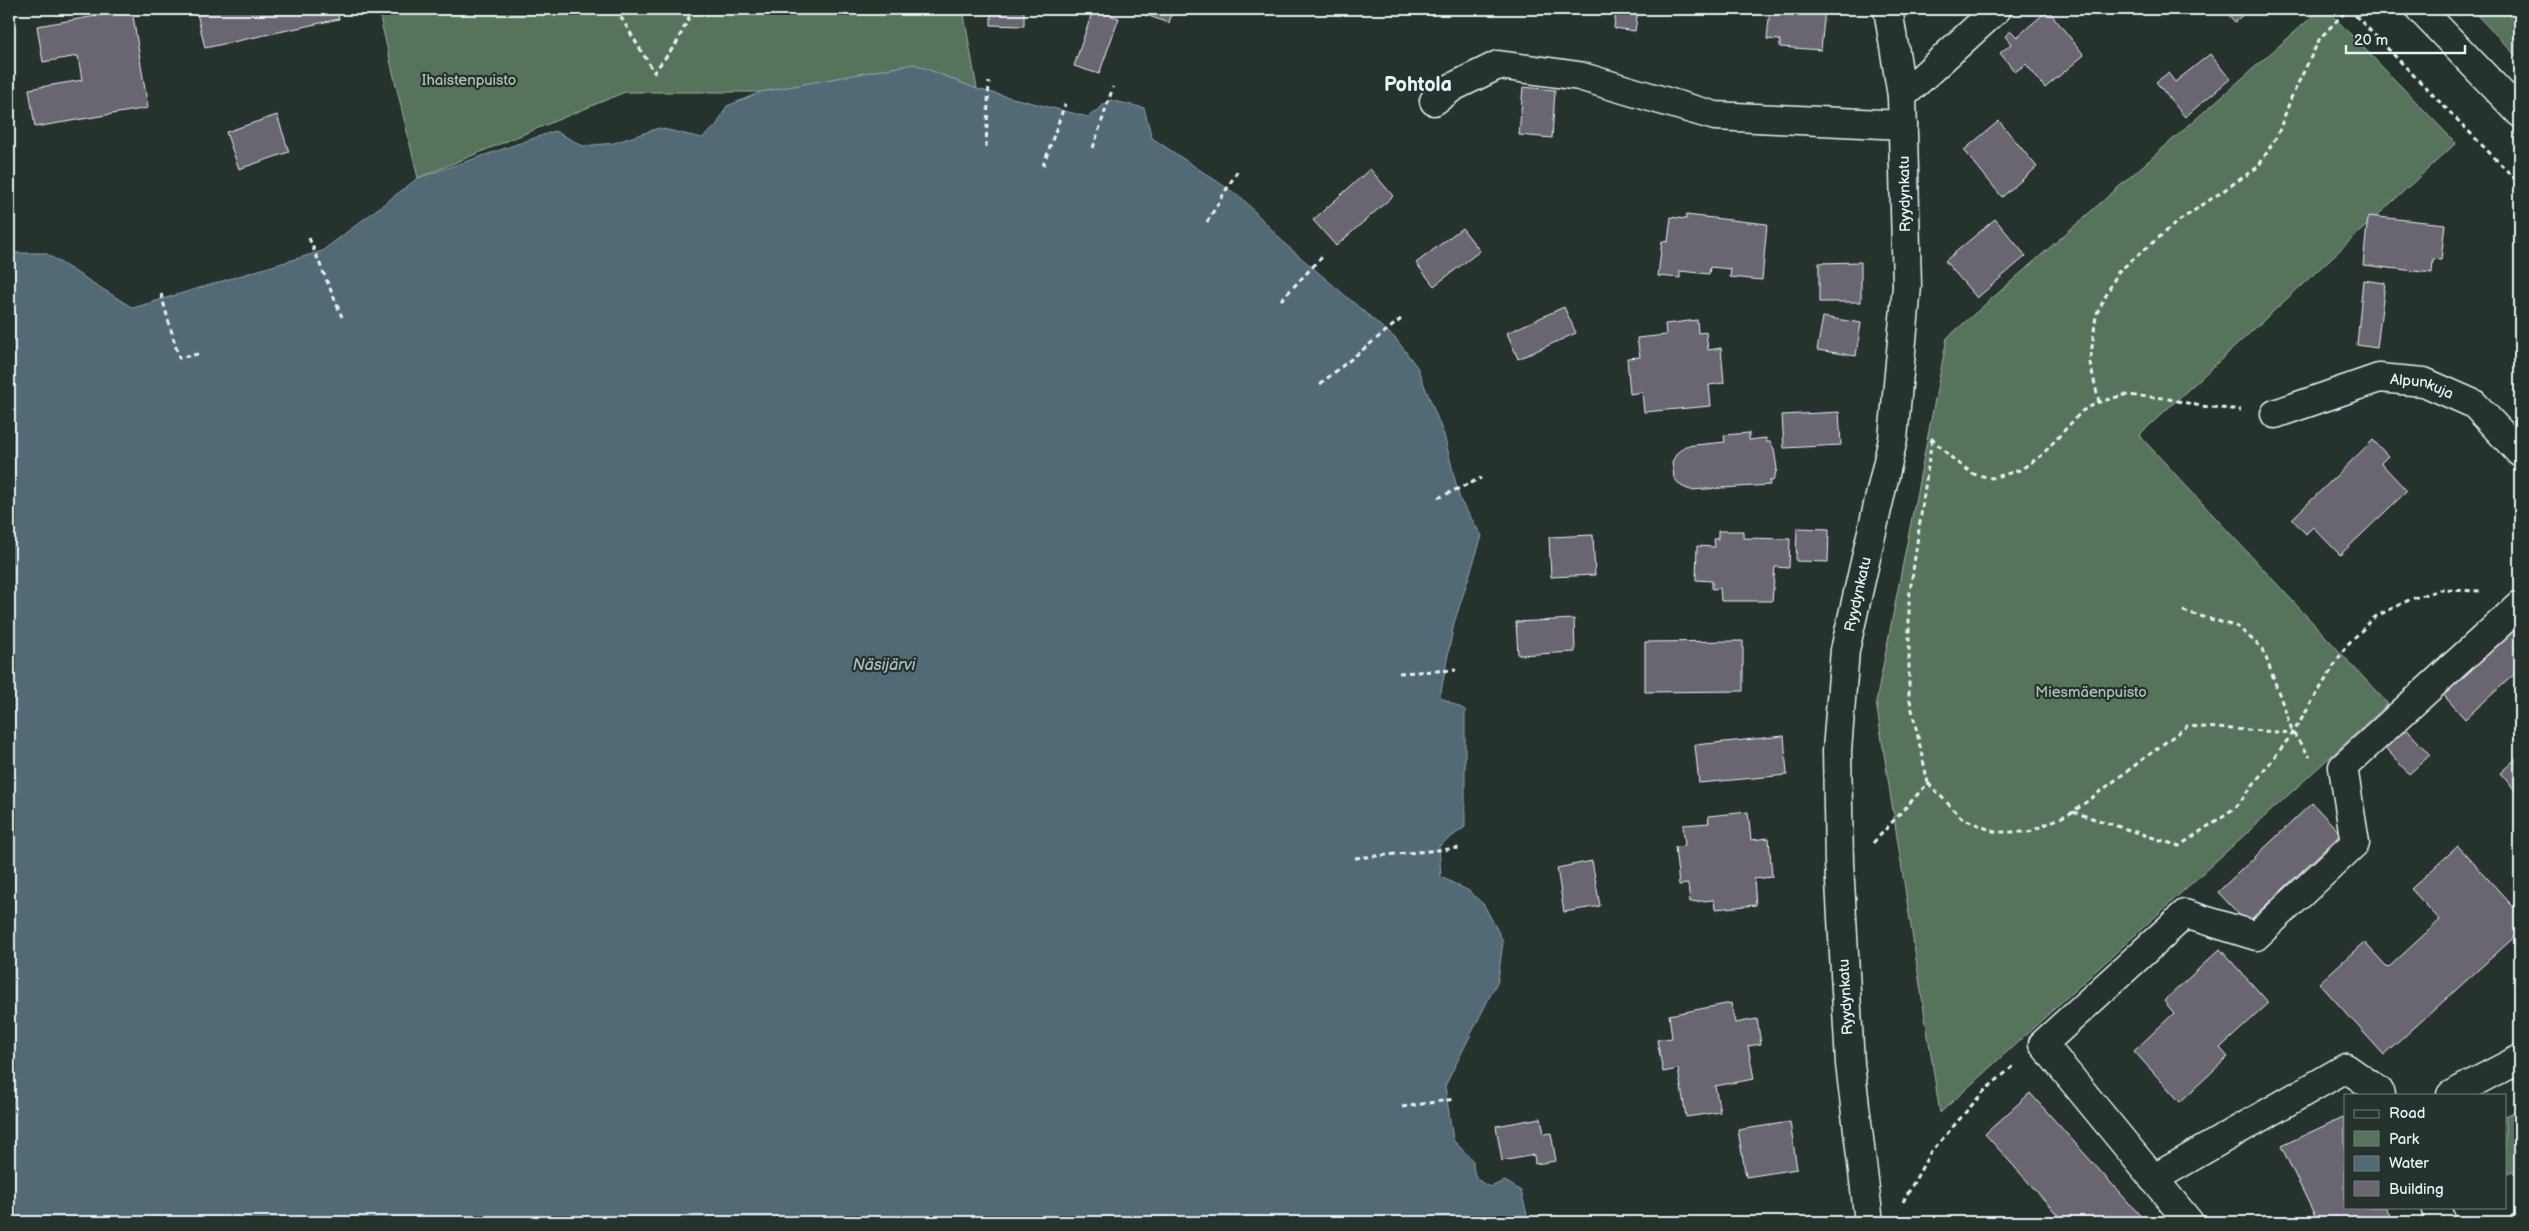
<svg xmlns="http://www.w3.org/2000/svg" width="2529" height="1231" viewBox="0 0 2529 1231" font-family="'Balsamiq Sans',sans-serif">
<rect width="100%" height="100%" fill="#26332d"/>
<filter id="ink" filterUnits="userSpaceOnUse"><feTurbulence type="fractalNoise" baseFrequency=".02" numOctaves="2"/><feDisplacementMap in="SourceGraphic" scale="10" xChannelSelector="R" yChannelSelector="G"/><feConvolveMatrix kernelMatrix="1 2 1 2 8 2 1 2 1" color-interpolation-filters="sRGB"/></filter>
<g filter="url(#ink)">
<g fill="#56735b" stroke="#9fb2aa">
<polygon points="378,9 963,9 977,89 914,64 761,92 625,92 418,178"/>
<polygon points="2321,9 2326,9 2456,143 2139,435 2388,704 1940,1113 1876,702 1947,338"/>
<polygon points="2471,9 2520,9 2520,60"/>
<polygon points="2520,1110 2520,1168 2505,1174 2505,1116"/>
</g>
<path fill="#516b76" stroke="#8da1aa" d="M914,64L977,89L1088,117L1110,100L1144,108L1152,138L1242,198L1285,244L1396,339L1417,367L1444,435L1460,500L1482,536L1454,623L1440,697L1465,710V827L1439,846L1441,877L1469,891L1484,905L1503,941L1498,980L1445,1086L1453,1140L1473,1161C1473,1176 1477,1181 1490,1187L1505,1181L1521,1191L1529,1222H9V253H45L133,308L322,251L418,178L555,131L583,146L614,143L659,128L702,138L716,126L727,106L761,92Z"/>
<g fill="#6b6671" stroke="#e8f1f8">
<polygon points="196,9 336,9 339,19 205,48"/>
<polygon points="991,9 1024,9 1024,26 991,25"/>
<polygon points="1148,9 1173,9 1169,23 1146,15"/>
<polygon points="1616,9 1638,9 1635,31 1614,28"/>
<polygon points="1770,9 1825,9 1821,50 1780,47 1780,40 1767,39"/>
<polygon points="2223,9 2249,9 2235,22"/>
<polygon points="132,10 148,108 35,127 29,89 82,80 78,56 43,62 37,26"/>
<polygon points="1093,10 1119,18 1099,74 1074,66"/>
<polygon points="2048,10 2084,55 2045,88 2026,64 2015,72 2000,53 2011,44 2005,36 2011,31 2017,37"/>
<polygon points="2210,54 2230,79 2185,117 2156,82 2168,73 2175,82"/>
<polygon points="1523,87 1555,90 1552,138 1519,135"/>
<polygon points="277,115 289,152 239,169 226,132"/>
<polygon points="1999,121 2037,167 2002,197 1964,150"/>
<polygon points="1370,169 1393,196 1336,246 1313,220"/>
<polygon points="1686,215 1767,224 1762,280 1730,277 1731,269 1710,267 1709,274 1680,271 1680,278 1658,276 1662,241 1668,242 1671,217 1686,219"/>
<polygon points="2368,216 2445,224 2441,260 2433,259 2432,273 2363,265"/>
<polygon points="1995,219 2026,256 1977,298 1945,261"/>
<polygon points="1462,228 1480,251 1434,286 1416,263"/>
<polygon points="1861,262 1861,302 1819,302 1819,263"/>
<polygon points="2363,280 2385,283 2377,348 2357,345"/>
<polygon points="1564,307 1576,333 1518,359 1507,333"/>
<polygon points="1823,317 1861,323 1856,356 1817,350"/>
<polygon points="1697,320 1698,333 1706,332 1708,350 1721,348 1724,383 1709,385 1711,406 1644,412 1642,392 1630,394 1627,358 1640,357 1637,338 1666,335 1665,324"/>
<polygon points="1839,412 1841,445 1784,448 1782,415"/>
<polygon points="1749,433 1749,440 1766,438 1766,442 1770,442 1774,449 1777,469 1773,481 1769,481 1770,485 1690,490 1681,486 1674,478 1672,462 1677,453 1685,446 1725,442 1724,435"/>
<polygon points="2373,440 2388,456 2381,463 2407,491 2340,555 2313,527 2306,534 2292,519"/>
<polygon points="1797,528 1829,529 1828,562 1796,561"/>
<polygon points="1718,531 1743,531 1743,538 1790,539 1789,568 1775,567 1772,601 1721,601 1720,588 1712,589 1712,581 1696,580 1697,546 1715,547 1714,539 1718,539"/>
<polygon points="1593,535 1595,575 1551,577 1549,537"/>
<polygon points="2520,614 2520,669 2465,719 2438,689"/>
<polygon points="1574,619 1575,652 1518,655 1516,622"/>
<polygon points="1743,641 1743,691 1645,692 1645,642"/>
<polygon points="2401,723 2430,755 2409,774 2380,742"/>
<polygon points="1784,736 1787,775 1699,783 1695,745"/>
<polygon points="2520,755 2520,796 2500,773"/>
<polygon points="2312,803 2341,834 2247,923 2218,892"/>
<polygon points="1748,812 1751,840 1769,838 1772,877 1754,879 1756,905 1715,909 1714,900 1690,902 1688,884 1679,885 1675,847 1685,846 1683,825 1709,823 1708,816"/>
<polygon points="2458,846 2520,914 2520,932 2384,1055 2319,983 2364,942 2388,968 2440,920 2411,889"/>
<polygon points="1592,861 1600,906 1564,912 1557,868"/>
<polygon points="2220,949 2269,1003 2220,1048 2228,1057 2180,1102 2134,1051 2174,1013 2164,1001"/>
<polygon points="1731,1003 1735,1023 1757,1019 1761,1044 1748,1046 1754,1079 1715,1086 1720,1112 1686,1117 1678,1069 1663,1072 1657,1040 1672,1038 1669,1015"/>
<polygon points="2030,1093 2146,1222 2064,1222 1985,1134"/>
<polygon points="2343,1117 2345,1122 2345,1207 2386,1207 2393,1222 2318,1222 2281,1146"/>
<polygon points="1541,1118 1544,1134 1551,1133 1556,1161 1535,1164 1534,1155 1502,1161 1496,1126"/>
<polygon points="1790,1122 1797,1169 1746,1177 1738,1130"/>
<polygon points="2520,1211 2520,1222 2497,1222"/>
</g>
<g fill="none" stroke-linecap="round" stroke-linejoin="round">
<defs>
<g id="minor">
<polyline points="1888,9 1902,96"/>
<polyline points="1434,101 1453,87 1498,65 1579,76 1715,116 1903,125"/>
<path id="s1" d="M2275,414L2379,378L2424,382L2474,404L2520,453"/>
<polyline points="2451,1095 2520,1059"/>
<polyline points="2153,1179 2346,1068 2379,1091 2380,1095"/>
<polyline points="2435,1207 2442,1222"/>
<path id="s2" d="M1869,1222L1850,1064L1839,863L1837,750L1845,650L1893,439L1907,286L1902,96L1997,9"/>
<polyline points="2189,1222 2043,1044 2185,914 2256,936 2355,843 2343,767 2520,605"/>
</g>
<polyline id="major" points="2420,9 2520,113"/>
</defs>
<use href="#minor" stroke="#e8f1f8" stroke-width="31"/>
<use href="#major" stroke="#e8f1f8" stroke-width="31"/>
<g stroke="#e8f1f8" stroke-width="3" stroke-dasharray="5 4" stroke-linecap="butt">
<polyline points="616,9 654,72 676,44 693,9"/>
<polyline points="2349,9 2520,184"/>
<polyline points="986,147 989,82"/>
<polyline points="1093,148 1113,87"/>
<polyline points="1043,166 1065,104"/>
<polyline points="1207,222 1238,170"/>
<polyline points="309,238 342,317"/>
<polyline points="161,294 179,358 202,353"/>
<polyline points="1281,300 1323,256"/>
<polyline points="1320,384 1401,319"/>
<polyline points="2099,402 2090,363 2096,315 2118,272 2176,223 2258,167 2278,134 2291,98 2320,38 2348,9"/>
<polyline points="1931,438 1953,459 1973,474 1992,478 2020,470 2041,456 2082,411 2099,402 2124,395 2164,398 2201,406 2241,410"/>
<polyline points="1438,498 1481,478"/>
<polyline points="2183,611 2238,627 2263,649 2293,733 2310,757"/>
<polyline points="1399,673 1456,670"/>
<polyline points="1928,783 1962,818 1995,832 2029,832 2073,812 2187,726 2293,733"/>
<polyline points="2073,812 2179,846 2236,807 2293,733 2346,646 2375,617 2411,599 2439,590 2482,591"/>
<polyline points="1873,843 1928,783 1909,696 1909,599 1932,438"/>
<polyline points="1355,858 1460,848"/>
<polyline points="1402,1107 1455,1099"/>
<polyline points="1903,1202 1930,1153 1986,1089 2015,1065"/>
</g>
<use href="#minor" stroke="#26332d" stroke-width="28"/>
<use href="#major" stroke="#26332d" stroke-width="28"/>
</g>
</g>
<g text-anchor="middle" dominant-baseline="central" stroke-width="4.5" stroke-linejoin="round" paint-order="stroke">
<g font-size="15" fill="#aebfb9" stroke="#26332d">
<text x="469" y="80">Ihaistenpuisto</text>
<text x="2091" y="692">Miesmäenpuisto</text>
</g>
<g font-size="15" fill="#e8f1f8" stroke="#26332d">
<text transform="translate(1905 194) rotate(-91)">Ryydynkatu</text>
<text stroke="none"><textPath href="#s1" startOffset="154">Alpunkuja</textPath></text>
<text stroke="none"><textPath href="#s2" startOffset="631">Ryydynkatu</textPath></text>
<text transform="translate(1846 997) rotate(-93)">Ryydynkatu</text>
</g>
<g font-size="16" font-style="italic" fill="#acbbc4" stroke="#26332d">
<text x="884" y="665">Näsijärvi</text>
</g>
<g font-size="20" font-weight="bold" fill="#e8f1f8" stroke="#26332d">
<text x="1418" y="85">Pohtola</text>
</g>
</g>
<rect width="2529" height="1231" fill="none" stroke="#26332d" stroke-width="30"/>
<rect x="15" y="15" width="2499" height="1201" fill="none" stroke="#e8f1f8" stroke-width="2" filter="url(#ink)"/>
<rect x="2344" y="1094" width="162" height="115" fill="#26332d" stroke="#747f7e"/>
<rect x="2354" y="1110" width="25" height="8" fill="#26332d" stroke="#747f7e"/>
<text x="2389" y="1118" font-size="15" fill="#e8f1f8">Road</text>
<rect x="2354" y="1131" width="25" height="15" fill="#56735b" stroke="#747f7e"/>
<text x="2389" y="1144" font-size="15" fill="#e8f1f8">Park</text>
<rect x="2354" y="1156" width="25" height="15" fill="#516b76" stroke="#747f7e"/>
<text x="2389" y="1168" font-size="15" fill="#e8f1f8">Water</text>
<rect x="2354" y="1181" width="25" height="15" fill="#6b6671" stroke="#747f7e"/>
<text x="2389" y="1194" font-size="15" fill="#e8f1f8">Building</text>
<path d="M2346 45v8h119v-8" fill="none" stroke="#e8f1f8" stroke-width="2.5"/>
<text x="2354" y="45" font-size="15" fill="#e8f1f8" stroke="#26332d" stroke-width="4" paint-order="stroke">20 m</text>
</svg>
